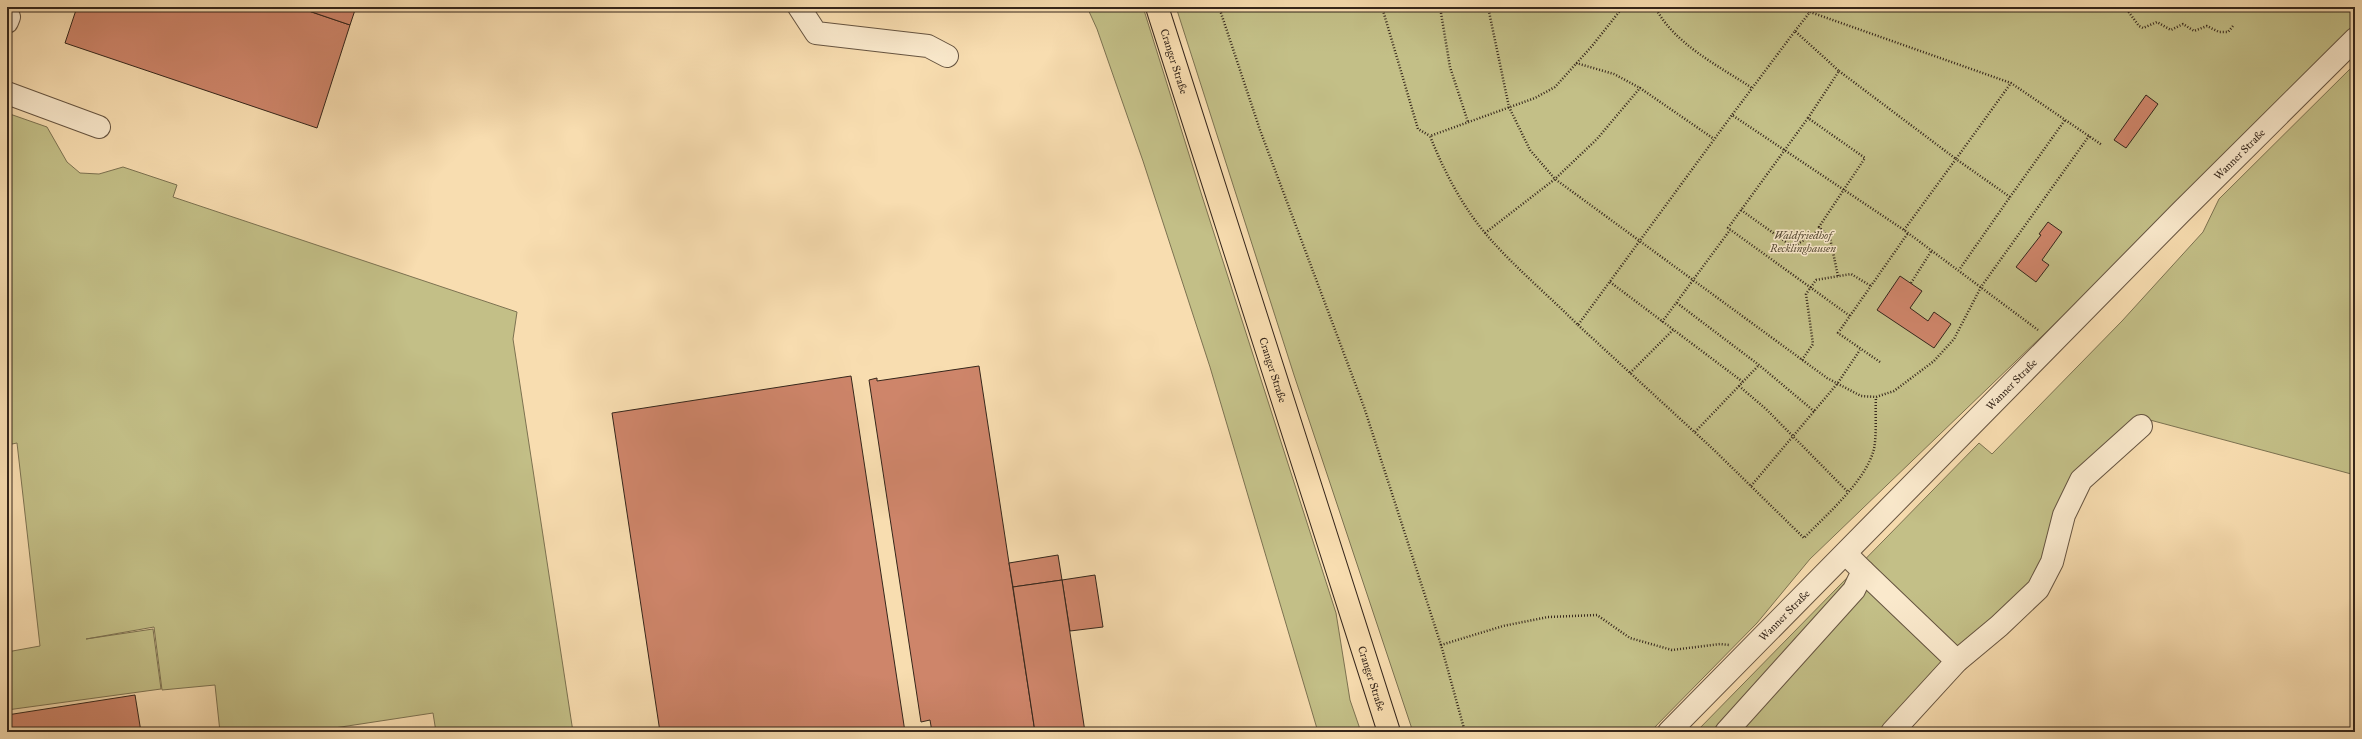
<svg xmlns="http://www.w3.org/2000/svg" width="2362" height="739" viewBox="0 0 2362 739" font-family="'IM FELL Great Primer',serif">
<rect width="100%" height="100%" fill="#f8ddb0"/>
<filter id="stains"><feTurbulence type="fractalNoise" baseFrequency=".005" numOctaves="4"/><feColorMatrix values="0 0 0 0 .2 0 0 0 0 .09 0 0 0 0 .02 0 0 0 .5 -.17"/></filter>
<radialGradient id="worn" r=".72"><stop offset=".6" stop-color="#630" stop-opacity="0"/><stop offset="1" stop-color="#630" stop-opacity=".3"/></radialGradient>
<g fill="#c3bf87" stroke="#7c7251">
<polygon points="1087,7 1143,7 1202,196 1336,613 1350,700 1361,732 1318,732 1210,367 1143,161 1097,29"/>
<polygon points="1176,7 2355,7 2355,29 2117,264 1810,559 1757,623 1650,732 1413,732 1294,375"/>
<polygon points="2355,64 2355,475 2150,420 2131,423 2055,525 2031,586 1939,669 1878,732 1696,732 1979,443 1992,454 2122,321 2203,232 2219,199"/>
<polygon points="7,113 47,127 67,162 80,173 99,174 123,167 177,185 173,197 517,312 513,339 573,732 436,732 433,713 308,732 220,732 215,685 162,690 154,627 86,639 153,629 161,689 7,710 7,652 40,646 17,443 7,445"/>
</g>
<g fill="#ce856a" stroke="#35261b">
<polygon points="77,7 297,7 350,25 317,128 65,43"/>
<polygon points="297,7 356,7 350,25"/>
<polygon points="2146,95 2158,104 2126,148 2114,140"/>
<polygon points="2048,222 2062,232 2042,260 2049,265 2036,282 2016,267 2041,235 2039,234"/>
<polygon points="1900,276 1922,291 1910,308 1928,321 1934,312 1951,324 1934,348 1877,310"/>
<polygon points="979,366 1009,563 1035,732 932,732 930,720 921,722 869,380 877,378 877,381"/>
<polygon points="851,376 905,732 660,732 612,413"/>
<polygon points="1058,555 1062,580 1013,587 1009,563"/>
<polygon points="1095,575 1103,627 1070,631 1062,580"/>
<polygon points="1062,580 1085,732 1035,732 1013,587"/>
<polygon points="135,695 141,732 7,732 7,715"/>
</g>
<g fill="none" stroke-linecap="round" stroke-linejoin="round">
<defs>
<g id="minor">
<polyline points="799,7 816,33 928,46 947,56"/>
<polyline points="7,22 9,17"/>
<polyline points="7,93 99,127"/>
<polyline points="1863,571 1957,661"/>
<path id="s1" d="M1669,732L2180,213L2355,39"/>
<polyline points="1726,732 1854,590 1863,571 1846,554"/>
<polyline points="1892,732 1957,661 1999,626 2038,589 2052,562 2064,515 2081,480 2141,426"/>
</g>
<g id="major">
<path id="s2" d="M1157,7L1389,732"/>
</g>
</defs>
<use href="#minor" stroke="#665440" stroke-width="24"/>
<use href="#major" stroke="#35261b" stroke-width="24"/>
<g stroke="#35261b" stroke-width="2.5" stroke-dasharray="1 2" stroke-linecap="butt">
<polyline points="1219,7 1260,130 1364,407 1441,645"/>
<polyline points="1382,7 1418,129 1430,136"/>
<polyline points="1440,7 1450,67 1468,122"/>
<polyline points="1488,7 1509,107 1530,150 1555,179 1827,378 1861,396 1876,397 1894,391 1934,361 1954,339 1981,287 2089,136"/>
<path d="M1623,7L1592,46L1555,87L1535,98L1430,136C1444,171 1461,204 1485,233C1512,265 1548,295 1578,325L1732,115"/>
<path d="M1655,7C1674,44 1719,66 1752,88"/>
<polyline points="1791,7 1810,12"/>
<polyline points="2125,7 2139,26 2143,28 2157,22 2171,30 2183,24 2194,31 2207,26 2219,32 2228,32 2233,26"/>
<polyline points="1795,31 1810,12 2011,83 2102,145"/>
<polyline points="1576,63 1614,74 1640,88"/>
<polyline points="1839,71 1956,159 2011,83"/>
<polyline points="1808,118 1839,71 1795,31 1732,115 1904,230 2038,330"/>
<polyline points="2010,197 2065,120"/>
<polyline points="1741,210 1793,247 1821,229"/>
<polyline points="1904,230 1956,159 2010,197 1959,270"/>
<polyline points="1485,233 1555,179 1597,139 1640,88 1714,139"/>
<polyline points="1838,276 1830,238 1819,227 1865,158 1808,118 1728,228 1850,316"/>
<polyline points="1610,282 1743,382"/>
<polyline points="1911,283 1932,250"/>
<polyline points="1677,303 1759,365 1815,412"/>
<polyline points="1662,322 1730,230"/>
<path d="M1578,325L1714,450L1804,538C1826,515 1866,481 1874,449C1877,433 1875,413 1876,397"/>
<polyline points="1802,360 1813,344 1806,294 1816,280 1851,274 1871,286"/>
<polyline points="1880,362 1838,333 1908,233"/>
<polyline points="1630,373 1673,330"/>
<polyline points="1739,386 1766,409 1848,492"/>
<polyline points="1695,432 1759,365"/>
<polyline points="1751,486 1837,384 1860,350"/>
<polyline points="1465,732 1441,645 1503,626 1548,617 1597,615 1630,638 1672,650 1720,644 1729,645"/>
</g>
<use href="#minor" stroke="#fae9cc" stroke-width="22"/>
<use href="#major" stroke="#f8ddb0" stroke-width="22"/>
</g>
<g text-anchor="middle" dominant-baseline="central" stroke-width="3" stroke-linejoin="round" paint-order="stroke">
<g font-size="11" fill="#35261b" stroke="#fae9cc">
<text stroke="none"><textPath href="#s2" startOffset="57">Cranger Straße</textPath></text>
<text stroke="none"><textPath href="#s1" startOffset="812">Wanner Straße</textPath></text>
<text stroke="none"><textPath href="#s2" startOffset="381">Cranger Straße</textPath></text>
<text stroke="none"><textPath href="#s1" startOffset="488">Wanner Straße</textPath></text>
<text stroke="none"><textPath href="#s1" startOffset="164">Wanner Straße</textPath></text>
<text stroke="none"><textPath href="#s2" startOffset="705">Cranger Straße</textPath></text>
</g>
<g font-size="11" font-style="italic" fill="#584c36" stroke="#fae9cc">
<text x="1803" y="235">Waldfriedhof<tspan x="1803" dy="13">Recklinghausen</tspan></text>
</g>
</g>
<rect width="2362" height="739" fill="none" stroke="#f8ddb0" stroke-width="24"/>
<rect x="8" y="8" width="2346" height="723" fill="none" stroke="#35261b" stroke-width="2"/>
<rect x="12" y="12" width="2338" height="715" fill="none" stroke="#35261b"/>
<rect width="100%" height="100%" filter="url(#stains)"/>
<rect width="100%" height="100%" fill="url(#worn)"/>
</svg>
